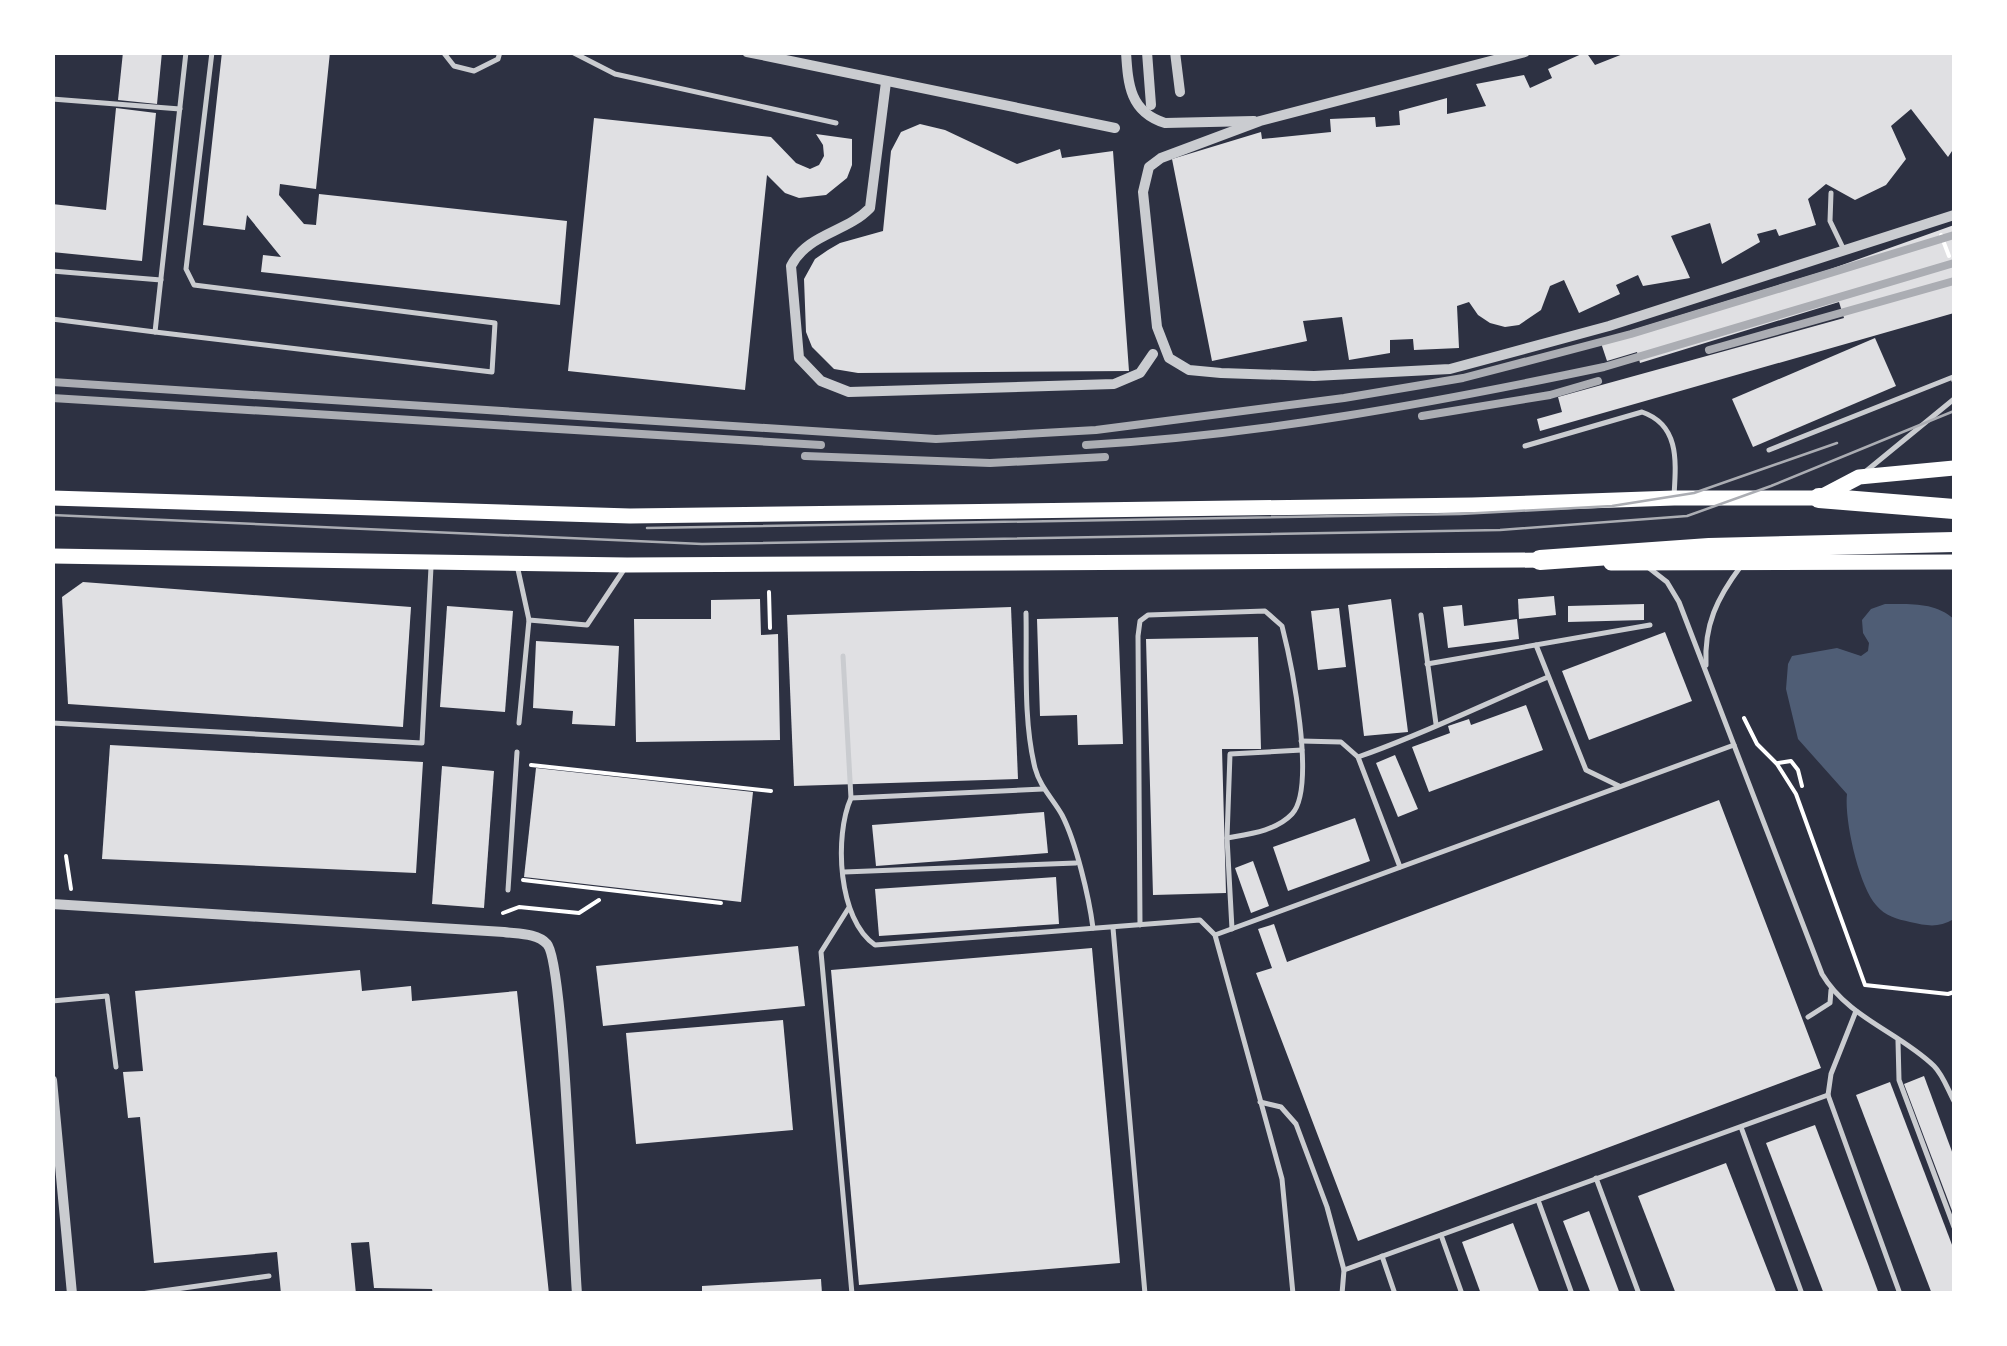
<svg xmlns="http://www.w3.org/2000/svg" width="2007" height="1346" viewBox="0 0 2007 1346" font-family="'Libre Baskerville',serif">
<rect width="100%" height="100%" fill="#2d3142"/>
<path fill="#4f5d75" d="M1885,604C1910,604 1935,602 1954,619V919C1938,928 1928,926 1910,922C1897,919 1885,916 1876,905C1859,886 1844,820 1847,794L1798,739L1786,689L1788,664L1792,656L1837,648L1861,656L1868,651L1869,643L1863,633L1862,620L1871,609Z"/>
<g fill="#e0e0e3">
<polygon points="123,52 162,52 157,104 118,100"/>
<polygon points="222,52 330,52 316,189 280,184 279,195 304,224 316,225 319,194 567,221 560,305 261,272 263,255 281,257 247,215 245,230 203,225"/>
<polygon points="1586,52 1595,65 1628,52 1954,52 1954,148 1948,157 1911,109 1891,126 1906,159 1886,185 1855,200 1826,184 1808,199 1816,225 1779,236 1776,229 1757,234 1760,242 1722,264 1710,223 1671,236 1690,278 1643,286 1638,275 1616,285 1620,294 1579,313 1564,280 1550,286 1541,310 1519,325 1505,327 1490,323 1478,315 1469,302 1457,306 1459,348 1414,350 1413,339 1390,340 1390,353 1349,360 1342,317 1303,321 1307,341 1212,361 1172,159 1261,132 1262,139 1331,132 1330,119 1375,117 1376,127 1400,125 1399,111 1447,98 1447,114 1486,106 1476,84 1524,75 1530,88 1552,78 1548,69"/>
<polygon points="116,108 156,113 142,261 52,252 52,204 106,210"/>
<polygon points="594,118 771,137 796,163 810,169 819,165 824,156 823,145 816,134 852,139 852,165 847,178 826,195 799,198 785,193 767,175 745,390 568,371"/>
<polygon points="920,124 945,130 1017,164 1060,149 1062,158 1113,151 1129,371 858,373 834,369 812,347 806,332 804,279 815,259 828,250 840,243 883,231 891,151 901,132"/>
<polygon points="1954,225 1954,313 1540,431 1537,419 1562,412 1558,397 1844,318 1839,302 1640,363 1637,352 1607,361 1600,340 1828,270"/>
<polygon points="1875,338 1896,386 1753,447 1732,399"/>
<polygon points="83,582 411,607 403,727 68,704 62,597"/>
<polygon points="1554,596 1556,615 1519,619 1518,599"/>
<polygon points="760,599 761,635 778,634 780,740 636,742 634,619 711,619 711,600"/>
<polygon points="1391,599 1408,732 1364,736 1348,605"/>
<polygon points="1644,604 1644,620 1568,622 1568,606"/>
<polygon points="1462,605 1464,626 1517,619 1519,639 1448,648 1443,607"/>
<polygon points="447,606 513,611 505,712 440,707"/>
<polygon points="1011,607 1018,779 794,786 787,615"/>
<polygon points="1339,608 1346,667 1318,670 1311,611"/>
<polygon points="1118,617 1123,744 1078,745 1077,715 1040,716 1037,619"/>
<polygon points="1665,632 1692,701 1589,740 1562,671"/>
<polygon points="1258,637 1261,749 1222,749 1226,893 1153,895 1146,639"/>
<polygon points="536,641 619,646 615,726 572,724 573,711 533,708"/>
<polygon points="1526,705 1543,750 1429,792 1412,747 1450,733 1448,726 1469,719 1471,725"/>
<polygon points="110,745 423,762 416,873 102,859"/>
<polygon points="1395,755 1418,809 1398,817 1376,763"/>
<polygon points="442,766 494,771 484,908 432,904"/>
<polygon points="536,768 753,792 741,902 524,877"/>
<polygon points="1719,800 1821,1068 1358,1241 1256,973 1272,968 1258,929 1274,924 1287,962"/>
<polygon points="1044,812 1048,853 876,866 872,825"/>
<polygon points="1355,818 1370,861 1288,891 1273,847"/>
<polygon points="1253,861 1269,906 1251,913 1235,868"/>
<polygon points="1056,877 1059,924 879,936 875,889"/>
<polygon points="798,946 805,1006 603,1026 596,966"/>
<polygon points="1092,948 1120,1263 859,1285 831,970"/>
<polygon points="360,970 362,991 411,986 412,1001 517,991 549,1294 433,1294 432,1289 374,1288 369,1242 351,1243 356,1294 281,1294 277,1252 154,1263 140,1117 128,1118 123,1072 143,1071 135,991"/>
<polygon points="783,1020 793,1130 636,1144 626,1033"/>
<polygon points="1924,1076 1954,1157 1954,1216 1904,1084"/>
<polygon points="1890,1082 1954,1250 1954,1294 1932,1294 1856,1095"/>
<polygon points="1815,1125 1868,1264 1879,1294 1824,1294 1766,1143"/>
<polygon points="1726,1163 1777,1294 1676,1294 1638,1196"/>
<polygon points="1589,1211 1620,1294 1591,1294 1563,1221"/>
<polygon points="1513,1223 1540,1294 1481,1294 1462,1242"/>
<polygon points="821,1279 822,1294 702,1294 702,1286"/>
</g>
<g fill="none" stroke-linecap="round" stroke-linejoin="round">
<g stroke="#fff" stroke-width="4">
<polyline points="1941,235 1949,256"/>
<polyline points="769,592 770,628"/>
<polyline points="1744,718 1757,744 1777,764 1796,794 1865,985 1948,994 1954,992"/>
<polyline points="1778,763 1791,761 1798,770 1802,786"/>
<polyline points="531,765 771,791"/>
<polyline points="66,856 71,889"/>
<polyline points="523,880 721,903"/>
<polyline points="503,913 519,907 579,913 599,900"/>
</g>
<g stroke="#caccd0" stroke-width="5">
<polyline points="443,52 454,66 474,71 498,59 500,52"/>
<polyline points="572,52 615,74 836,123"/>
<polyline points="52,99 180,109"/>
<polyline points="1831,193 1830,221 1843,248"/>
<polyline points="52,271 161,280"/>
<polyline points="52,319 155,332 186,52"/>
<polyline points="155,332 492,372 495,323 194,285 186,269 212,52"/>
<path d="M1525,446L1642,412C1680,425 1676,462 1674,496"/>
<polyline points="1769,450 1953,377 1954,381"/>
<polyline points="1865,472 1954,399"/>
<polyline points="517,565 529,620 587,625 625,568"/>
<path d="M1649,568L1667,582L1679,602L1822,974C1848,1018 1899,1032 1934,1066C1943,1075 1948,1090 1954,1101"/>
<path d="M1026,613C1027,663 1023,719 1035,768C1040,787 1053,799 1062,815C1076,842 1089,897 1093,928"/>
<polyline points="1421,615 1436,724"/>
<polyline points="1536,645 1586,770 1619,786"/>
<path d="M843,656L851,798C834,836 838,920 875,945L1200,920L1215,935L1282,1179L1293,1294"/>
<polyline points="1427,664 1650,625"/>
<path d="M1706,665C1704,625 1717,598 1741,566"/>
<polyline points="52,723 422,743 431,567"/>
<polyline points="519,723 529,620"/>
<polyline points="1301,741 1341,742 1358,757 1400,867"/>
<path d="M1358,757C1422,735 1484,704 1548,677"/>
<polyline points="851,798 1043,789"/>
<polyline points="844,872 1076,863"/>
<polyline points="508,890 517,752"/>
<polyline points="848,909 821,952 852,1294"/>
<path d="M1140,925L1138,636L1140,621L1148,615L1265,611L1282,626C1291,661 1317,787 1292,814C1276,831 1249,834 1227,838"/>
<polyline points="1113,928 1145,1294"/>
<polyline points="1232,929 1227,838 1230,754 1302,750"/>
<polyline points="1215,935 1734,745"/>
<polyline points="52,1001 107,996 116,1067"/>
<polyline points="1856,1011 1831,1074 1828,1095 1900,1294"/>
<polyline points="1808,1017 1830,1003 1831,990"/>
<polyline points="1898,1041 1899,1080 1954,1227"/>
<polyline points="1260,1102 1281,1107 1296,1124 1327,1207 1344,1270 1342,1294"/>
<polyline points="1741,1127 1802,1294"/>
<polyline points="1596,1178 1639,1294"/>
<polyline points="1538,1200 1572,1294"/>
<polyline points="1441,1235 1462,1294"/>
<polyline points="1382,1256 1395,1294"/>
<polyline points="1344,1270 1828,1095"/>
<polyline points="141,1294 269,1276"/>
</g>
<g stroke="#caccd0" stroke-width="10">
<polyline points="747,52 1115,128"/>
<path d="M1126,52C1128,85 1130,112 1165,123L1254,121"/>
<polyline points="1147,52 1151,105"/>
<polyline points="1175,52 1180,92"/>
<polyline points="1525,52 1260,121 1161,158 1149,167 1143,192 1157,327 1169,358 1189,370 1221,373 1314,376 1450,369 1609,326 1954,215"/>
<path d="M886,82L870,208C846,233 808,233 791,266L799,358L821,381L849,392L1114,384L1140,373L1153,354"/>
<path d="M52,904L504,932C517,934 537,933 547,944C564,961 573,1247 577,1294"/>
<polyline points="52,1080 72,1294"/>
</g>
<g stroke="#fff" stroke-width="15">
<polyline points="52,498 630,516 1472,505 1674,498 1819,498 1859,477 1954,468"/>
<polyline points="52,556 627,565 1548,560"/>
<polyline points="1611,563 1954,562"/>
</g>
<g stroke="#fff" stroke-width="20">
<polyline points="1819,498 1954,509"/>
<polyline points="1540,560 1709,548 1954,542"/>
</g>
<g stroke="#abadb3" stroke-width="2.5">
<polyline points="52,515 702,544 1500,530 1687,516 1771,486 1954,411"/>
<polyline points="647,528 1460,514 1612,506 1694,493 1837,443"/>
</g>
<g stroke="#abadb3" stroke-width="8">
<polyline points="1709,350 1954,281"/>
<polyline points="52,382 936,439 1096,430 1344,398 1463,378 1631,334 1954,235"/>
<polyline points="52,398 821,445"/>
<polyline points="1422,416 1550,395 1598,381"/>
<path d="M1086,445C1260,435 1433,403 1604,367L1954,263"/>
<polyline points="805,456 990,463 1105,457"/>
</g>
</g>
<rect width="2007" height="1346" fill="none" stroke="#ffffff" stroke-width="110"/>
</svg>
